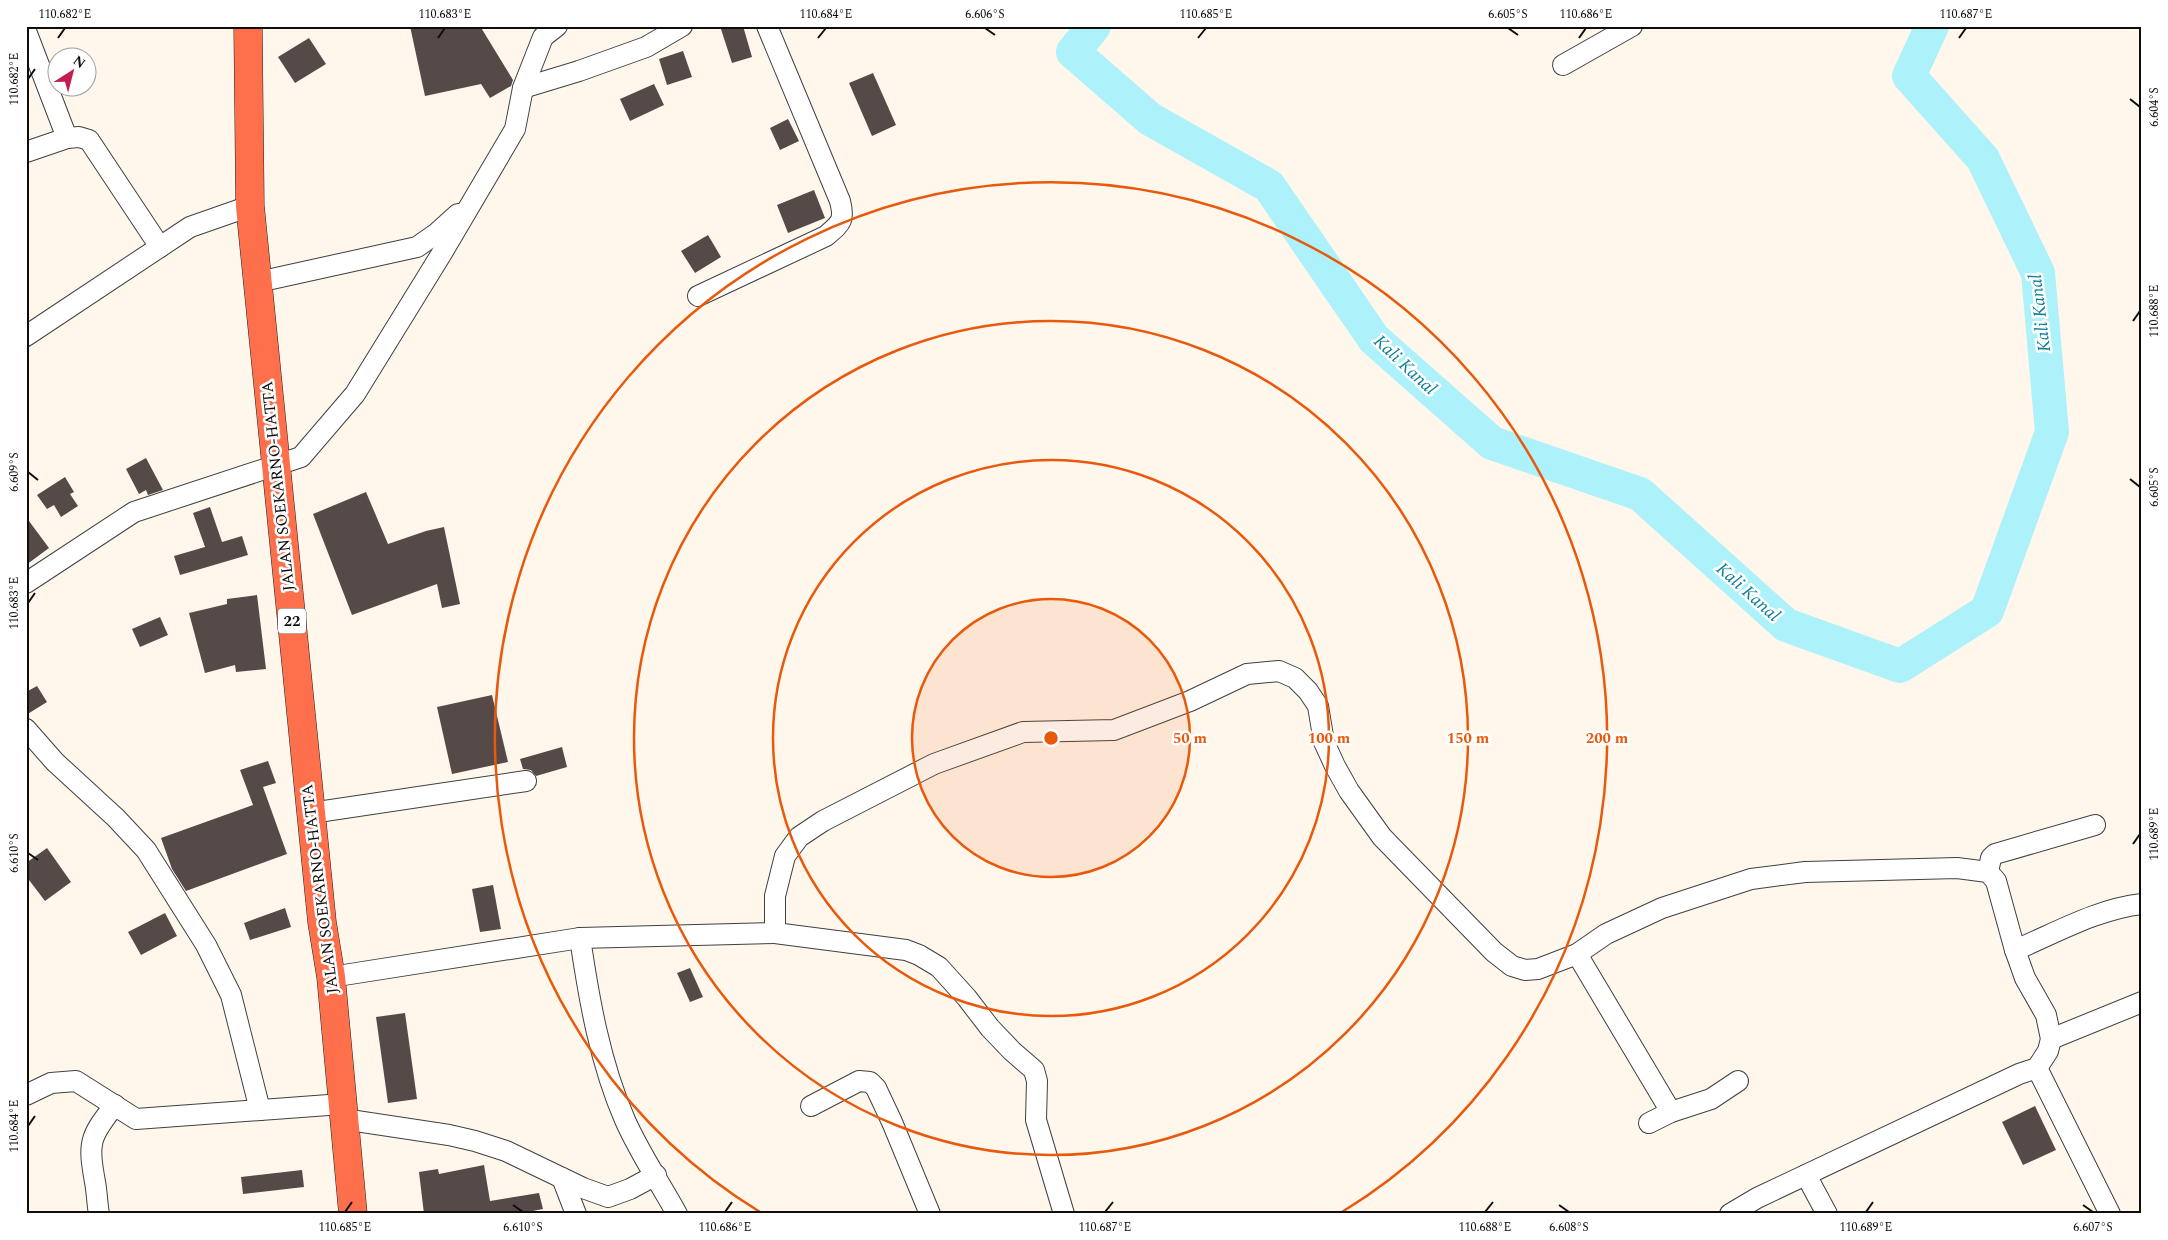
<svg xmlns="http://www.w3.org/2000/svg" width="2168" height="1240" viewBox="0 0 2168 1240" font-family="Spectral,serif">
<rect width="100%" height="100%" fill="#fff7ec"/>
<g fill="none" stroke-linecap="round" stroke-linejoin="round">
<polyline stroke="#adf1fa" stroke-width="34" points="1094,26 1073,52 1150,119 1269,186 1374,339 1492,443 1640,494 1786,625 1900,666 1987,611 2052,432 2038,273 1983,159 1909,76 1932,26"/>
</g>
<g fill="#564a48">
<polygon points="410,26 480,26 513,80 511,86 490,98 481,84 425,96"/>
<polygon points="720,26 743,26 752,57 732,63"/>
<polygon points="309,38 326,64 295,83 278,57"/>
<polygon points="683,51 692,77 667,85 659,59"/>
<polygon points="873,73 896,125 872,136 849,83"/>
<polygon points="654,84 664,105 630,121 620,99"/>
<polygon points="788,119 799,141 780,150 770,128"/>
<polygon points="814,190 825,218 788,233 777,205"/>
<polygon points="708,235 721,257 695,273 681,251"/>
<polygon points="146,458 163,490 148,495 146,490 139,494 126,469"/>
<polygon points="65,477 74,492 70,494 78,506 61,517 54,505 47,509 37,495"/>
<polygon points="366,492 388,544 426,531 444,527 460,604 442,608 437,584 352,615 313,514"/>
<polygon points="210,507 222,542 242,536 248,555 180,575 174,556 205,547 193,513"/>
<polygon points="26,517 49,548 26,565"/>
<polygon points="257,595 266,669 236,672 235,665 205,673 189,613 227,604 227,599"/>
<polygon points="160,617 168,635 140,647 132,629"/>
<polygon points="37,686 47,702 26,715 26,692"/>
<polygon points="492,695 508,762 452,774 437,707"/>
<polygon points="562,747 567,767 536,776 531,770 523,769 520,759"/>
<polygon points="268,761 276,783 263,787 287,854 186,891 172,869 161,838 253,805 240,770"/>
<polygon points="47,848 71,882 45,901 26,876 26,863"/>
<polygon points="493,885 501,929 480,932 472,889"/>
<polygon points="285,908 291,927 250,940 244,923"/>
<polygon points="165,913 177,936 141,955 128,932"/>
<polygon points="690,968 703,997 690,1002 677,973"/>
<polygon points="405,1013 417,1099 388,1103 376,1017"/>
<polygon points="2035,1106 2056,1150 2023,1165 2002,1122"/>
<polygon points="484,1165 490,1201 539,1193 543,1209 517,1214 424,1214 419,1172 438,1169 439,1174"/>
<polygon points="302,1170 304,1187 243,1194 241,1177"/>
</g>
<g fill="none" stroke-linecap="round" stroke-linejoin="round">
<defs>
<g id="minor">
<polyline points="26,31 67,138 79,137 89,140 160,247"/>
<polyline points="1563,65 1632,26"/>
<polyline points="523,88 579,71 646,47 682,26"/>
<polyline points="26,152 67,138"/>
<polyline points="258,282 417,247 437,233 458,214"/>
<path d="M698,296L826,236C841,223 845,221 840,201L767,26"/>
<polyline points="26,336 190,227 250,206"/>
<polyline points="26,583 134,512 301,457 355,394 442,253 515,129 523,88 543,37 557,26"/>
<polyline points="26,729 55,762 116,818 146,850 206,945 231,995 260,1110"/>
<polyline points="311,813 526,781"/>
<polyline points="1988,872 1991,858 1995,854 2095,825"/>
<polyline points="775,933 906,950 919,955 939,967 967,998 990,1028 1012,1051 1034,1070 1037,1081 1036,1120 1064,1214"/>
<path d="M580,938C589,999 600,1063 625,1120C639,1152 660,1183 677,1214"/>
<polyline points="1577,954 1671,1112"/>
<polyline points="331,977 580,938 775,933 775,896 785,856 799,837 823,821 934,764 1023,732 1114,730 1190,701 1247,674 1279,671 1295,678 1308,691 1318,706 1324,742 1335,766 1349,791 1382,837 1494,952 1512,966 1525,970 1538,969 1577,954 1606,934 1662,908 1751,879 1805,872 1957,868 1988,872 1996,881 2015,950"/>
<polyline points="2051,1039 2142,1002"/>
<polyline points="2037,1068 2110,1214"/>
<polyline points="26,1095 51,1083 76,1081 136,1119 342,1104"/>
<polyline points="811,1106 859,1081 870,1082 876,1088 892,1122 930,1214"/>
<polyline points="343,1119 449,1135 475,1141 506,1151 583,1188 608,1197 630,1189 656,1175"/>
<polyline points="1649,1123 1671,1112 1711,1099 1738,1081"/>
<polyline points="1806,1175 1827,1214"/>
<polyline points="562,1178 576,1214"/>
<path d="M99,1214C97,1203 97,1192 95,1182C88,1143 89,1137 115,1105"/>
<path d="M1730,1214L1757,1198L2019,1074L2037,1068L2048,1051L2051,1039L2046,1015L2025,978L2015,950C2056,933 2097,909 2142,904"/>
</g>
<polyline id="highway" points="248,26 250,206 322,922 331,977 353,1214"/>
</defs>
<use href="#minor" stroke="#404040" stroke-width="22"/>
<use href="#highway" stroke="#1e1e1e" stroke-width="29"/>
<use href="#minor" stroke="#fff" stroke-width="20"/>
<use href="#highway" stroke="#fe704b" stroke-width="28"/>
</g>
<path fill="none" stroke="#0d0d0d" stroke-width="2" d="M985,28L995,35M1508,28L1518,35M58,38L65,28M438,38L445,28M818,38L826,28M1198,38L1206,28M1579,38L1586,28M1959,38L1966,28M28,79L35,69M2130,99L2140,107M2133,321L2140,311M28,472L38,480M2130,479L2140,487M28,603L35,593M2133,844L2140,834M28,853L38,860M28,1126L35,1116M513,1205L523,1212M1559,1205L1569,1212M2083,1205L2093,1212M345,1212L352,1202M725,1212L732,1202M1105,1212L1113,1202M1485,1212L1493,1202M1866,1212L1873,1202"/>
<circle cx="1051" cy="738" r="139" fill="#e8590c" fill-opacity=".12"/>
<g fill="none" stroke="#e8590c" stroke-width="2.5">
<circle cx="1051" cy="738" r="139"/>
<circle cx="1051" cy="738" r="278"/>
<circle cx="1051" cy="738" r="417"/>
<path d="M760 1212A556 556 0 1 1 1342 1212"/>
</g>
<g text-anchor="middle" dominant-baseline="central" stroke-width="5" stroke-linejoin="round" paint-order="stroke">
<rect fill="#fff" stroke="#565656" stroke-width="1" x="278" y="608.5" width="28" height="25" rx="4"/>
<g font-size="15" font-weight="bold" fill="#0d0d0d">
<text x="292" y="621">22</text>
</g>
<g font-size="16" fill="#0d0d0d" stroke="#fff">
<text transform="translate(278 486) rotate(-96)">JALAN SOEKARNO-HATTA</text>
<text transform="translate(320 889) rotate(-97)">JALAN SOEKARNO-HATTA</text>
</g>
<g font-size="18" font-style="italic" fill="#0e7e97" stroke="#fff">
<text transform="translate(2040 313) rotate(-97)">Kali Kanal</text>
<text transform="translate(1405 365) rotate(43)">Kali Kanal</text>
<text transform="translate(1748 592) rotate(42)">Kali Kanal</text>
</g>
</g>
<circle cx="1051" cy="738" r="8" fill="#e8590c" stroke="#fff" stroke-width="2.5"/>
<g font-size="15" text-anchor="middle" font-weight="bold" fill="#e8590c" stroke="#fff" stroke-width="5" stroke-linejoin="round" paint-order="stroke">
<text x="1190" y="743">50 m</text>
<text x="1329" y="743">100 m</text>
<text x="1468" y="743">150 m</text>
<text x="1607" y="743">200 m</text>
</g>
<rect width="2168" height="1240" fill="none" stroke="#ffffff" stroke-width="55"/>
<g transform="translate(72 72) rotate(36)"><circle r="24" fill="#ffffff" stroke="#9e9e9e"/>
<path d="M0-4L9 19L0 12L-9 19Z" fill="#c51c4e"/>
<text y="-8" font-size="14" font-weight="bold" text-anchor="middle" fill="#0d0d0d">N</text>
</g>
<rect x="28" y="28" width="2112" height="1184" fill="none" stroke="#0d0d0d" stroke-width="2"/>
<g font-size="12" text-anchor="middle" fill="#0d0d0d">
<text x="65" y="18">110.682°E</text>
<text x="445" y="18">110.683°E</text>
<text x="826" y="18">110.684°E</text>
<text x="985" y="18">6.606°S</text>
<text x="1206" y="18">110.685°E</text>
<text x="1508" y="18">6.605°S</text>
<text x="1586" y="18">110.686°E</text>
<text x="1966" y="18">110.687°E</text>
<text transform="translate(14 79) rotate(-90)" y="4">110.682°E</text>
<text transform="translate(2154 107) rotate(-90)" y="4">6.604°S</text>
<text transform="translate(2154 311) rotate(-90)" y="4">110.688°E</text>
<text transform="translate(14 472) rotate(-90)" y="4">6.609°S</text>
<text transform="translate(2154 487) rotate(-90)" y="4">6.605°S</text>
<text transform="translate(14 603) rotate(-90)" y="4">110.683°E</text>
<text transform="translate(2154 834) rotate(-90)" y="4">110.689°E</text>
<text transform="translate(14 853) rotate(-90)" y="4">6.610°S</text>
<text transform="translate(14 1126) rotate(-90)" y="4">110.684°E</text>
<text x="345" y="1231">110.685°E</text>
<text x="523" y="1231">6.610°S</text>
<text x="725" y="1231">110.686°E</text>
<text x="1105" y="1231">110.687°E</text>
<text x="1485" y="1231">110.688°E</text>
<text x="1569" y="1231">6.608°S</text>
<text x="1866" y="1231">110.689°E</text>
<text x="2093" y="1231">6.607°S</text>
</g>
</svg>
